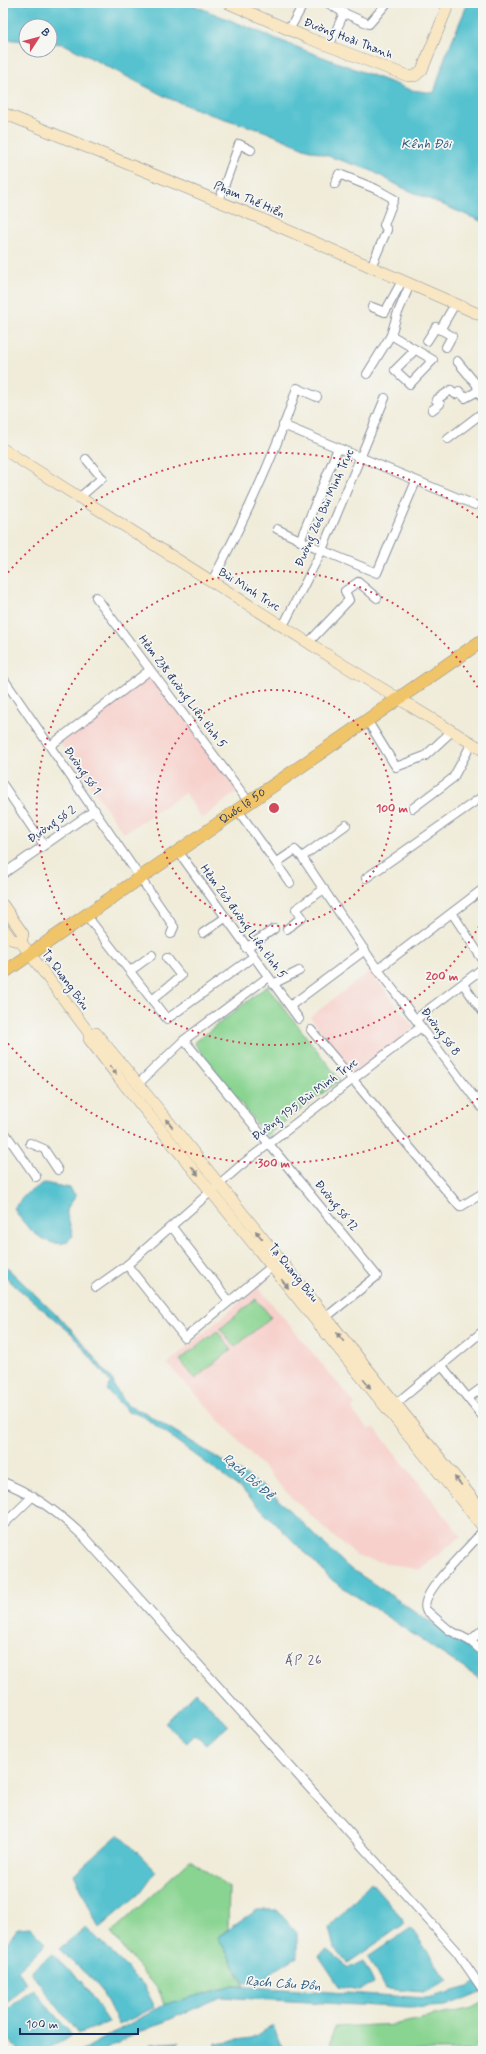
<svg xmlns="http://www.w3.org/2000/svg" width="486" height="2054" viewBox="0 0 486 2054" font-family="Mynerve,sans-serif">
<rect width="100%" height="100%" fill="#f6f6f2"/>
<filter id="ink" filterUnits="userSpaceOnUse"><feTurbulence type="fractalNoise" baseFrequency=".025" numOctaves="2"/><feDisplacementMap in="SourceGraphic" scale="8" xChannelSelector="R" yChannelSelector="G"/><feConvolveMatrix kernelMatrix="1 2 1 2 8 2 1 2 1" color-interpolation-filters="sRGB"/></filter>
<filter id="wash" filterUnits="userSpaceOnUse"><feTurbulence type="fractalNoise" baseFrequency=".012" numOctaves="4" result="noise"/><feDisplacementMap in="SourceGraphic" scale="16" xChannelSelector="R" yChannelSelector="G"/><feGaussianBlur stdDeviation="0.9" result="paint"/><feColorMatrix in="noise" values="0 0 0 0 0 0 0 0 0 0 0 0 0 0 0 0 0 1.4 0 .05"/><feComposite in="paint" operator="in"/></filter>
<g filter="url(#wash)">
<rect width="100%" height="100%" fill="#f0ecd9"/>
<g fill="#f7d0cb">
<polygon points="152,675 240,789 202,819 185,793 124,833 60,743"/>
<polygon points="370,971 414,1028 354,1074 310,1017"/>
<polygon points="258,1287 355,1404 352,1410 368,1429 375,1428 461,1536 419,1570 358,1557 334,1537 292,1498 167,1364"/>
</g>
<g fill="#89d491" stroke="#528278">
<polygon points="267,986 340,1080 266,1136 194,1043"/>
<polygon points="256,1299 271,1317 235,1347 220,1329"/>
<polygon points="217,1331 231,1349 195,1379 180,1360"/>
<polygon points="190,1860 229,1887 228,1929 218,1937 244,1986 233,1986 164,2005 160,1993 111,1933"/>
<polygon points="483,2002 483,2035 473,2051 335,2051 330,2046 334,2027 397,2024 472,2008"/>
</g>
<g fill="#56c2cf" stroke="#387896">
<polygon points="3,3 188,3 304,50 411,90 434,93 445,57 468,3 483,3 483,222 401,187 370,170 304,148 264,131 209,114 168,98 64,44 50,43 50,26 26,26 26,41 3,39"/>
<path d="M44,1183L70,1188L76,1196L66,1210L73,1236C70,1238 67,1243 63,1243C44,1247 21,1223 14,1208L26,1194Z"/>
<polygon points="3,1264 73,1331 113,1381 115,1388 128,1406 144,1412 267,1489 347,1566 483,1657 483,1681 332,1580 240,1488 140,1414 128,1412 107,1390 111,1383 72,1334 14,1285 3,1274"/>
<polygon points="196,1692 228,1725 206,1745 195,1735 187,1743 165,1723"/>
<polygon points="119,1834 156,1871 140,1893 99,1928 74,1874"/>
<polygon points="371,1882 402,1918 404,1924 348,1963 334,1948 329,1928"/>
<polygon points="257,1910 277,1910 297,1933 297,1957 276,1969 262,1981 244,1983 218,1937"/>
<polygon points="30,1927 46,1943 18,1970 26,1983 3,2008 3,1961 6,1958 6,1944 18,1928"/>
<polygon points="86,1927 143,1984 155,2007 119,2025 100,1987 59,1949"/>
<polygon points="411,1928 448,1981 425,1992 385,1989 368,1957"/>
<polygon points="327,1950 349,1968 363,1961 374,1983 359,1990 339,1986 319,1956"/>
<polygon points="52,1954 82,1982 109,2022 78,2034 31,1972"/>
<polygon points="483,1978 483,1991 446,2006 409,2008 221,1997 127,2038 103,2051 80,2051 166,2004 233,1986 427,1998 469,1987"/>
<path d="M33,1990L72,2035L44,2051H18C13,2044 5,2035 3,2027C0,2010 22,1998 33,1990Z"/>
<polygon points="273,2026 284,2051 215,2051 216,2043 251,2038"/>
<polygon points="179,2042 173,2051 142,2051 151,2044"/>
</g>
</g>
<g filter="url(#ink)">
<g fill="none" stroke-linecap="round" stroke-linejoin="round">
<defs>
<g id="street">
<polyline points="328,3 344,13 329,46"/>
<polyline points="344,13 369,24 387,3"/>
<polyline points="289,30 304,3"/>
<polyline points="335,184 339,174 376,189 394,199 384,225 387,230 371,267"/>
<polyline points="219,201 239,144 251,150"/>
<polyline points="372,307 385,312 402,281"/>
<polyline points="440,330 455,304"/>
<polyline points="391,335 433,360 410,384 395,370 415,350"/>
<polyline points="427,341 436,327 452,336 446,347"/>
<polyline points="457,361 477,385"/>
<polyline points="367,374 391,335 397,315 410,284"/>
<polyline points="477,386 478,391 483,399"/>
<polyline points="432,410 440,404 436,400 451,390 455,394 459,391 465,398 478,391"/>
<polyline points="283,425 475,505"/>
<polyline points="448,439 482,413"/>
<polyline points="80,497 102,478 86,459"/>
<polyline points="277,529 319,549 377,573 416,481"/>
<polyline points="300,541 338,448"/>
<path d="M212,581C245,519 275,455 297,388L317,397"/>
<polyline points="96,597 248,801"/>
<polyline points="283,626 322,550 385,398"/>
<polyline points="308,643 349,600 345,591 358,582 377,598"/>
<polyline points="3,678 174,927 171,934"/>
<polyline points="367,720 396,767 425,756 452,731"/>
<polyline points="50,746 150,670"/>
<polyline points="3,785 44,845"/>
<polyline points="413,808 453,778 472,743"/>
<polyline points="237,809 276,863 295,850 302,857 373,963 483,1109"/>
<polyline points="178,851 299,1019"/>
<polyline points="302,857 346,825"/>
<polyline points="276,863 290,883"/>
<polyline points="3,874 95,810"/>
<polyline points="366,878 483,796"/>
<polyline points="452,913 483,960"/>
<polyline points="86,915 167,1019 253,957"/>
<polyline points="287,929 302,917 296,909 324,889"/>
<polyline points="203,933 225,918"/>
<polyline points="246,948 274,929"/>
<polyline points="378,969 483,889"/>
<polyline points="130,971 152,955"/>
<polyline points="273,984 299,971"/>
<polyline points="463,984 483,1012"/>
<polyline points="152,1000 181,976 167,958"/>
<polyline points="290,1006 365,950"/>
<polyline points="416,1019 483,968"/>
<polyline points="311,1030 460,1207 483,1193"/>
<polyline points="184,1040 377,1276 325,1318"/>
<polyline points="138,1084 184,1040 268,977"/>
<polyline points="3,1130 36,1177"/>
<polyline points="30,1143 44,1149 58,1170"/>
<polyline points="172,1227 229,1301"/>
<polyline points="127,1265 185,1338 271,1267"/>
<polyline points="96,1287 127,1265 240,1166 421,1027"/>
<polyline points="442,1366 483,1417"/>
<polyline points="468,1398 483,1387"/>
<polyline points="393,1406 483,1331"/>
<path d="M3,1482C34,1494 59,1513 83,1536L457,1952L483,1990"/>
<polyline points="3,1525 33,1496"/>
<path d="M483,1530C473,1546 418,1592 426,1610L449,1630L470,1641L483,1652"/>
<polyline points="470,1641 483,1629"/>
<polyline points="482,2051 483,2049"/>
</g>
<g id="secondary">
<polyline points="228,3 308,38 408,76 415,76 422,70 449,3"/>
<polyline points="3,113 262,219 483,316"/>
<polyline points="3,449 345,666 483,750"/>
<polyline points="3,905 23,934 21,942"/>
<polyline points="3,928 11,939 21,942 89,1033 89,1039 119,1078 483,1527"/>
<path d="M89,1033H96C227,1191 353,1353 483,1511"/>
</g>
<g id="primary">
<path id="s1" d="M3,973L483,640"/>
</g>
</defs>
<use href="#street" stroke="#868e9c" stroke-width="10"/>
<use href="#secondary" stroke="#868e9c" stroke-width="12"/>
<use href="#primary" stroke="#868e9c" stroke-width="14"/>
<use href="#street" stroke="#fff" stroke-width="8"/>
<use href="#secondary" stroke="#f9e7c3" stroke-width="11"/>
<use href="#primary" stroke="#f0c469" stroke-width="13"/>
</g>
<defs><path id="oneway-solid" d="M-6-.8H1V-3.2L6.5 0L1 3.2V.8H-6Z"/></defs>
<g fill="#8a8b90">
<use href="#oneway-solid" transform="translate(113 1070) rotate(52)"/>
<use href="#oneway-solid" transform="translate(169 1123) rotate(-129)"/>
<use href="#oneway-solid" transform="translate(195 1171) rotate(51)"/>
<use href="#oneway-solid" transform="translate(259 1235) rotate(-129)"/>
<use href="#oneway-solid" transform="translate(285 1284) rotate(51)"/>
<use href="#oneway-solid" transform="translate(340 1337) rotate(-129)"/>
<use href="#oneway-solid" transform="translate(367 1384) rotate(51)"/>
<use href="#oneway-solid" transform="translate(458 1481) rotate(-130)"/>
</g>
</g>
<g fill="none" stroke="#d1495b" stroke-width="2" stroke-dasharray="2 4">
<circle cx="274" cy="808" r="118"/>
<path d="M482 921A237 237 0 1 1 482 695"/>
<path d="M483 1095A355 355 0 0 1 4 1039M4 577A355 355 0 0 1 483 521"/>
</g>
<g text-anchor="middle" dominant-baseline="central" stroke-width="3.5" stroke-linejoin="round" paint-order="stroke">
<g font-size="12" fill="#1b2f5e" stroke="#f6f6f2">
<text transform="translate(348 39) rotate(21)">Đường Hoài Thanh</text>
<text transform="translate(249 200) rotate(23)">Phạm Thế Hiển</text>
<text transform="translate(325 508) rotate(-66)">Đường 266 Bùi Minh Trực</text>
<text transform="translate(249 590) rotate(32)">Bùi Minh Trực</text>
<text transform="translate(182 692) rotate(53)">Hẻm 238 đường Liên tỉnh 5</text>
<text transform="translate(82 771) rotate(55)">Đường số 1</text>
<text stroke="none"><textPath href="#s1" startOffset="292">Quốc lộ 50</textPath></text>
<text transform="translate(52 825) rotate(-35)">Đường số 2</text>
<text transform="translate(243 922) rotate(54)">Hẻm 263 đường Liên tỉnh 5</text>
<text transform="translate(65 980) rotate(54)">Tạ Quang Bửu</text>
<text transform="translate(440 1032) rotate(53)">Đường số 8</text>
<text transform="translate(305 1100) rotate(-37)">Đường 195 Bùi Minh Trực</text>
<text transform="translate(336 1206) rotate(51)">Đường số 12</text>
<text transform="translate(293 1273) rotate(51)">Tạ Quang Bửu</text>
</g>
<g font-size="13" font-style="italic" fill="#2d5b80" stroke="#f6f6f2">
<text x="426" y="144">Kênh Đôi</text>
<text transform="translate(248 1477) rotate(41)">Rạch Bồ Đề</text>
<text transform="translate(283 1984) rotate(4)">Rạch Cầu Đồn</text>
</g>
<g font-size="13" letter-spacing="1" fill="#605a74" stroke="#f6f6f2">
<text x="304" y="1660">ẤP 26</text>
</g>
</g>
<circle cx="274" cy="808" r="6" fill="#d1495b" stroke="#f6f6f2" stroke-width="2"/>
<g font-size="12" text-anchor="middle" font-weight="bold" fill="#d1495b" stroke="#f6f6f2" stroke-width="3.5" stroke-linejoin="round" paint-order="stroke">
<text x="392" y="812">100 m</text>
<text x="442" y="980">200 m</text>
<text x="274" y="1167">300 m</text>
</g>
<rect width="486" height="2054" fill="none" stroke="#f6f6f2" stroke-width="16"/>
<g transform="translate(38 38) rotate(54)"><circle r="19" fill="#f6f6f2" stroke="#9ea6b7"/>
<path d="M0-3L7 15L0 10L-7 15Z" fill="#d1495b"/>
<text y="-6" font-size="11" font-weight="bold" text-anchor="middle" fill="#1b2f5e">B</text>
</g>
<path d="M20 2028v6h118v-6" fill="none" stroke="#1b2f5e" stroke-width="2"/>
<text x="26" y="2028" font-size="12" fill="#1b2f5e" stroke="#f6f6f2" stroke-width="3" paint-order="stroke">100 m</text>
</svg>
